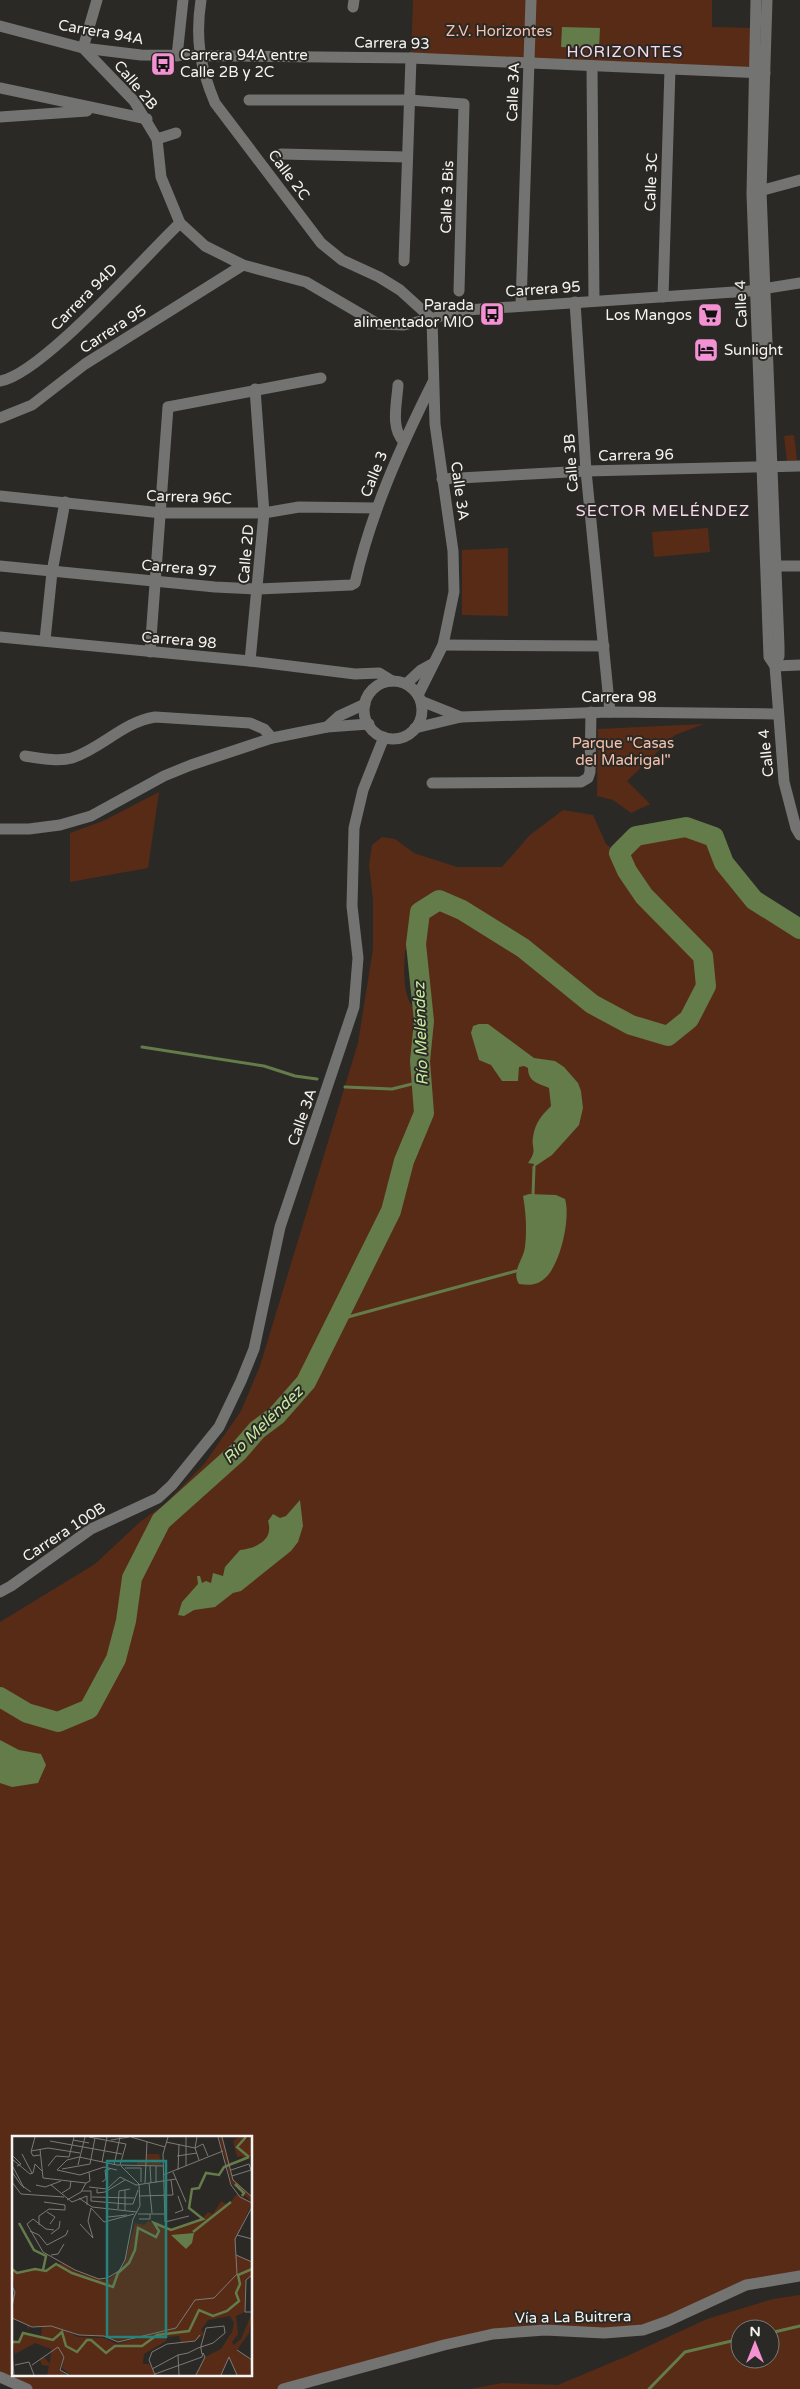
<svg xmlns="http://www.w3.org/2000/svg" width="800" height="2389" viewBox="0 0 800 2389" font-family="'Varela Round',sans-serif">
<rect width="100%" height="100%" fill="#2b2925"/>
<g fill="#582b17" fill-rule="evenodd">
<polygon points="413,0 712,0 712,27 756,28 755,72 411,58"/>
<polygon points="794,435 797,460 787,461 784,436"/>
<polygon points="708,528 710,552 654,557 652,532"/>
<polygon points="508,548 508,616 462,615 462,550"/>
<polygon points="704,724 675,735 627,781 650,804 631,813 613,800 597,796 598,729"/>
<polygon points="159,792 148,868 70,882 70,833 103,821"/>
<path d="M563,810L593,815L606,844L619,853L636,836L686,827L714,837L724,863L754,900L800,929V2276L766,2280L643,2330L493,2334L283,2389H27L0,2377V1622L95,1564L140,1522L165,1504L205,1463L241,1411L260,1366L358,1043L373,949V899L369,865L372,845L382,837L395,839L414,853L457,867H502L530,835ZM416,945L423,1017C401,1003 404,974 405,950ZM14,2138H251V2375H14Z"/>
<path d="M800,2295V2389H470L502,2383L558,2385L627,2356L707,2319L773,2299ZM740,2329H770V2359H740Z"/>
</g>
<g fill="#647b4a">
<polygon points="562,27 600,28 599,49 561,47"/>
<path d="M479,1024H488L534,1058L555,1061L564,1067L578,1083L581,1091L583,1108L579,1125L552,1155L534,1167V1164L528,1163C538,1149 531,1149 533,1137C535,1123 541,1116 551,1106L549,1088C538,1083 528,1082 528,1068L524,1066L519,1067L518,1081H502L491,1065L479,1060L471,1033L473,1026Z"/>
<path d="M529,1194L556,1195L565,1199C571,1218 560,1267 544,1279C536,1286 528,1285 519,1284C511,1271 523,1261 525,1247C527,1231 526,1212 523,1196Z"/>
<path d="M300,1500L303,1526L298,1542L291,1551L241,1591L233,1593L215,1607L194,1610L184,1616L178,1615L182,1602L198,1584L197,1576H200L202,1583L206,1581L211,1583L213,1573L223,1576L225,1567L240,1550C257,1548 274,1540 268,1521L273,1514L280,1518L286,1516Z"/>
<polygon points="0,1740 19,1750 41,1754 46,1765 38,1783 12,1787 0,1783"/>
</g>
<g fill="none" stroke-linecap="round" stroke-linejoin="round">
<g stroke="#647b4a" stroke-width="3">
<polyline points="142,1047 264,1066 295,1076 317,1079"/>
<polyline points="345,1087 392,1089 420,1082"/>
<polyline points="533,1195 534,1167"/>
<polyline points="337,1320 516,1271"/>
<polyline points="770,2333 800,2326"/>
<polyline points="649,2389 685,2352 740,2339"/>
</g>
<polyline stroke="#647b4a" stroke-width="20" points="0,1697 27,1713 58,1722 89,1709 116,1659 126,1621 132,1578 161,1521 238,1452 257,1430 277,1415 306,1382 391,1211 404,1161 424,1113 420,1061 424,1021 416,944 420,912 439,900 462,910 523,948 592,1004 631,1025 668,1036 689,1019 706,986 703,956 644,896 627,871 619,853 636,836 686,827 714,837 724,863 754,900 800,929"/>
<g stroke="#737371" stroke-width="11">
<polyline points="97,0 83,48 134,101 157,139 161,177 180,223 205,246 243,265 306,282 378,324 404,325 467,310 749,291 800,283"/>
<path d="M201,0C195,39 200,67 215,103L321,243L342,260L379,277L400,290L432,319"/>
<polyline points="756,0 752,194 769,657 775,666"/>
<polyline points="767,0 761,191 779,646 779,656 775,666 784,782 796,828 800,835"/>
<polyline points="353,7 354,0"/>
<polyline points="0,26 83,48 141,55 411,58 765,73"/>
<polyline points="177,56 183,0"/>
<polyline points="592,66 594,301"/>
<polyline points="0,88 147,119"/>
<polyline points="249,100 409,100 464,104 459,291"/>
<polyline points="0,117 87,111"/>
<polyline points="157,139 176,133"/>
<polyline points="281,154 407,157"/>
<polyline points="756,192 800,180"/>
<polyline points="404,261 411,58"/>
<polyline points="663,297 670,69"/>
<polyline points="575,302 586,471 610,712"/>
<polyline points="521,305 531,0"/>
<path d="M0,381C41,375 145,256 180,223"/>
<path d="M398,385C397,403 390,428 404,442"/>
<polyline points="0,418 32,405 85,364 243,265"/>
<polyline points="442,479 586,471 800,466"/>
<polyline points="0,496 162,513 264,513 299,507 377,508"/>
<path d="M0,566L215,587L258,589L351,585L355,583C371,512 401,446 433,382"/>
<polyline points="769,566 800,566"/>
<polyline points="0,637 250,661 355,674 379,673 392,681"/>
<polyline points="45,640 52,572 65,502"/>
<polyline points="443,645 604,646"/>
<polyline points="150,652 168,407 321,378"/>
<polyline points="250,661 264,513 255,389"/>
<polyline points="775,666 800,665"/>
<circle cx="393" cy="710" r="29"/>
<polyline points="406,684 421,670 432,664"/>
<polyline points="418,695 443,645 454,592 453,551 435,424 432,319"/>
<polyline points="421,701 461,717"/>
<polyline points="327,727 339,716 365,704"/>
<polyline points="415,728 461,717 610,712 777,714"/>
<path d="M25,756C39,758 58,762 72,758C102,748 123,722 155,717L250,723L264,729L272,738"/>
<polyline points="432,783 581,782 588,778 590,772 591,712"/>
<polyline points="0,829 29,829 60,825 91,816 164,776 191,765 272,738 327,727 369,724"/>
<polyline points="0,1592 11,1586 91,1529 158,1498 172,1485 219,1427 241,1381 254,1349 280,1227 354,1007 358,958 352,906 354,828 363,790 384,737"/>
<polyline points="0,2377 27,2389"/>
<polyline points="283,2389 444,2345 493,2334 545,2330 604,2333 643,2330 668,2321 746,2285 800,2276"/>
</g>
</g>
<defs>
<symbol id="bus-square" viewBox="-11 -11 22 22"><rect x="-9" y="-9" width="18" height="18" rx="4" fill="#f491d3" stroke="#2b2925"/><path d="M-5-6H5V4H4V6H2V4H-2V6H-4V4H-5ZM-3.5-4V0h7V-4ZM-3.5 1.2v1.5H-2V1.2ZM2 1.2v1.5H3.5V1.2Z" fill="#111"/></symbol>
<symbol id="supermarket-square" viewBox="-11 -11 22 22"><rect x="-9" y="-9" width="18" height="18" rx="4" fill="#f491d3" stroke="#2b2925"/><path d="M-6-5.5h2.5l.6 2H6L4.5 2H-2.5L-4.4-4H-6ZM-1.5 3.2a1.3 1.3 0 1 0 .1 0ZM3 3.2a1.3 1.3 0 1 0 .1 0Z" fill="#111"/></symbol>
<symbol id="hotel-square" viewBox="-11 -11 22 22"><rect x="-9" y="-9" width="18" height="18" rx="4" fill="#f491d3" stroke="#2b2925"/><path d="M-6-4.5h1.5V1H6V5H4.5V3h-9V5H-6ZM-4 0a1.8 1.8 0 1 1 3.6 0ZM.5 0V-2.5h3Q6-2.5 6 0Z" fill="#111"/></symbol>
</defs>
<g fill-rule="evenodd">
<use href="#bus-square" x="149" y="50" width="28" height="28"/>
<use href="#bus-square" x="478" y="300" width="28" height="28"/>
<use href="#supermarket-square" x="696" y="301" width="28" height="28"/>
<use href="#hotel-square" x="692" y="336" width="28" height="28"/>
</g>
<g text-anchor="middle" dominant-baseline="central" stroke-width="4" stroke-linejoin="round" paint-order="stroke">
<g font-size="15" fill="#f4c2ad" stroke="#2b2925">
<text x="499" y="31">Z.V. Horizontes</text>
<text x="623" y="743">Parque "Casas<tspan x="623" dy="17">del Madrigal"</tspan></text>
</g>
<g font-size="15" fill="#f5f4f1" stroke="#2b2925">
<text transform="translate(101 32) rotate(10)">Carrera 94A</text>
<text transform="translate(392 43) rotate(1)">Carrera 93</text>
<text transform="translate(136 85) rotate(50)">Calle 2B</text>
<text transform="translate(513 92) rotate(-88)">Calle 3A</text>
<text transform="translate(289 175) rotate(53)">Calle 2C</text>
<text transform="translate(651 182) rotate(-88)">Calle 3C</text>
<text transform="translate(447 197) rotate(-88)">Calle 3 Bis</text>
<text transform="translate(543 289) rotate(-4)">Carrera 95</text>
<text transform="translate(84 297) rotate(-45)">Carrera 94D</text>
<text transform="translate(741 304) rotate(-92)">Calle 4</text>
<text transform="translate(113 329) rotate(-33)">Carrera 95</text>
<text transform="translate(636 455) rotate(-1)">Carrera 96</text>
<text transform="translate(571 463) rotate(-94)">Calle 3B</text>
<text transform="translate(374 474) rotate(-68)">Calle 3</text>
<text transform="translate(460 491) rotate(82)">Calle 3A</text>
<text transform="translate(189 497) rotate(2)">Carrera 96C</text>
<text transform="translate(246 554) rotate(-85)">Calle 2D</text>
<text transform="translate(179 568) rotate(5)">Carrera 97</text>
<text transform="translate(179 640) rotate(5)">Carrera 98</text>
<text x="619" y="697">Carrera 98</text>
<text transform="translate(766 753) rotate(-96)">Calle 4</text>
<text transform="translate(302 1117) rotate(-71)">Calle 3A</text>
<text transform="translate(64 1532) rotate(-33)">Carrera 100B</text>
<text transform="translate(573 2317) rotate(-1)">Vía a La Buitrera</text>
</g>
<g font-size="15" fill="#f5f4f1" stroke="#2b2925" text-anchor="start">
<text x="180" y="55">Carrera 94A entre<tspan x="180" dy="17">Calle 2B y 2C</tspan></text>
<text x="474" y="305" text-anchor="end">Parada<tspan x="474" dy="17">alimentador MIO</tspan></text>
<text x="692" y="315" text-anchor="end">Los Mangos</text>
<text x="724" y="350">Sunlight</text>
</g>
<g font-size="16" letter-spacing="1" fill="#f7daec" stroke="#2b2925">
<text x="625" y="52">HORIZONTES</text>
<text x="663" y="511">SECTOR MELÉNDEZ</text>
</g>
<g font-size="16" font-style="italic" fill="#c6eb9e" stroke="#2b2925">
<text transform="translate(421 1034) rotate(-92)">Río Meléndez</text>
<text transform="translate(263 1425) rotate(-44)">Río Meléndez</text>
</g>
</g>
<g transform="translate(12 2136)">
<rect width="240" height="240" fill="#2b2925"/>
<path d="M207,1H210L217,27L231,23L230,20L225,21L221,5L227,1H234L232,5L239,1L240,22L227,14L228,5L225,13L237,22L217,29L220,42L240,61V66L220,48ZM134,18H147L150,30L125,29V24H134ZM225,58L240,67L224,102V119L240,126V139L234,144L233,176L224,180L226,198L220,206L222,209L229,203L240,177L237,197L225,214L240,224L238,239H225L217,221L209,239H184L193,221L209,213L220,196L222,187L218,180L196,184L189,194L192,198L185,204L169,207L167,200L155,201L154,205L132,218L131,228H137L144,239H59L50,232L53,218L47,233L55,239H35L37,230L30,229L28,224L32,221L38,228L39,213L23,207L3,218L0,203L7,206L10,196L29,200L30,191L18,190L16,194L15,189L0,182L3,157L0,133L6,137L23,133L35,135L44,128H52L64,136L95,145L112,129L123,87L132,89L136,85L147,87L154,94L165,92L190,83L196,76L201,78L209,65L216,69ZM162,192L105,208L92,202L66,201L50,193L67,199L95,201L106,206Z" fill="#582b17" fill-rule="evenodd"/>
<path d="M182,97L180,107L174,113L159,99Z" fill="#647b4a"/>
<path fill="none" stroke="#647b4a" stroke-width="2.5" d="M234,1L225,11L237,21M223,48L232,57L230,60M7,87L22,114L34,120L31,134M181,96L219,66M0,133L5,137L23,133L34,135L44,128L60,137L101,151L106,137L117,127L123,114L126,92L144,101L147,95L142,87L159,94L191,83L177,72L180,53L187,52L194,37L207,39L212,31L237,21M0,206H7L11,197L41,204L50,196L54,210L65,216L75,204H79L94,217L103,210H130L145,199L177,195L187,174L201,180L215,175L227,165L224,157L228,148L226,139L240,133"/>
<path fill="none" stroke="#7c7a77" stroke-width="1" d="M23,1L19,16L21,20L28,19M77,1L114,8L108,29M119,1L153,11M156,1L151,18L153,86L177,80M185,1L183,12L187,24M206,1L219,49L228,61L240,67M210,1L221,44L240,61M61,4L77,7M99,4L117,1M38,5L110,18M154,6L183,12L191,8L196,20M28,13L31,42L74,47L78,45L77,36M19,15L36,12L68,17M10,18L20,37M0,19L9,28L5,30M165,20L185,17M57,21L62,1M0,23L18,38L21,37L23,28L30,35M90,26L95,1M66,29L73,1M102,29L108,1M36,30L44,20L57,21M109,30L127,48M138,30L139,47M174,30V1M1,31L12,52M113,32H129V46M50,33L78,28L83,2M105,34L92,31L68,39L45,34L55,24L67,21L105,29L151,30M166,34L167,8M219,34L237,28L239,34L220,40M0,36L9,49L19,56M161,36L174,66M151,39L211,15M108,41L124,49L164,43M0,46L9,58L52,61M90,46L94,43L93,34L98,33M133,47L135,6M137,47L140,77M144,47V30M24,49L33,51L49,45M39,49L60,66L75,60V69M77,51L95,53L108,41M85,53V57L93,56L113,44M70,55H79V65L114,68H121L126,54M50,57L58,52L59,45M127,60L161,59L159,44M80,61L122,62M67,62L80,71L125,76M55,64L69,56L74,47M79,72L92,86L122,78M79,72L76,85L81,102M106,73L107,55L118,53M113,74V54M35,76L43,81L38,88M163,77L171,74L166,60M126,78H152M96,81L115,79M127,83H138V78M68,88L81,102M27,89V80L37,73L53,74V69L32,66M42,94L34,93L21,83L15,88L31,116L63,134L87,143L95,142L107,135L113,124L121,83L128,70L127,48M18,95L27,99L35,109L54,99L56,94M39,98L47,92L48,85M225,99L240,103M39,119L46,118L52,108M224,119L240,126M240,139L234,144L233,176H240M0,150L3,156L0,171M0,182L20,191L39,190L67,199L92,200L106,206L164,192L183,164L202,162L225,138L223,103L240,71M225,214L240,224M0,215L2,239M166,219L167,239M3,229L17,226L22,239M20,229L46,211L52,221L48,234L57,239M140,233L166,219L176,217L186,212L201,207L213,197L212,190L194,192L189,210V213L190,218M143,238L190,221L191,217L193,221M143,239L137,224L140,216L155,208L183,205L188,199M184,239L193,221M209,239L217,221L225,239"/>
<path fill="#26837b" fill-opacity="0.15" stroke="#26837b" stroke-width="2.5" d="M95,25H154V201H95Z"/>
<rect width="240" height="240" fill="none" stroke="#f5f4f1" stroke-width="2.5"/>
</g>
<g transform="translate(755 2344)"><circle r="24" fill="#2b2925" stroke="#7c7a77"/>
<path d="M0-4L9 19L0 12L-9 19Z" fill="#f491d3"/>
<text y="-8" font-size="14" font-weight="bold" text-anchor="middle" fill="#f5f4f1">N</text>
</g>
</svg>
